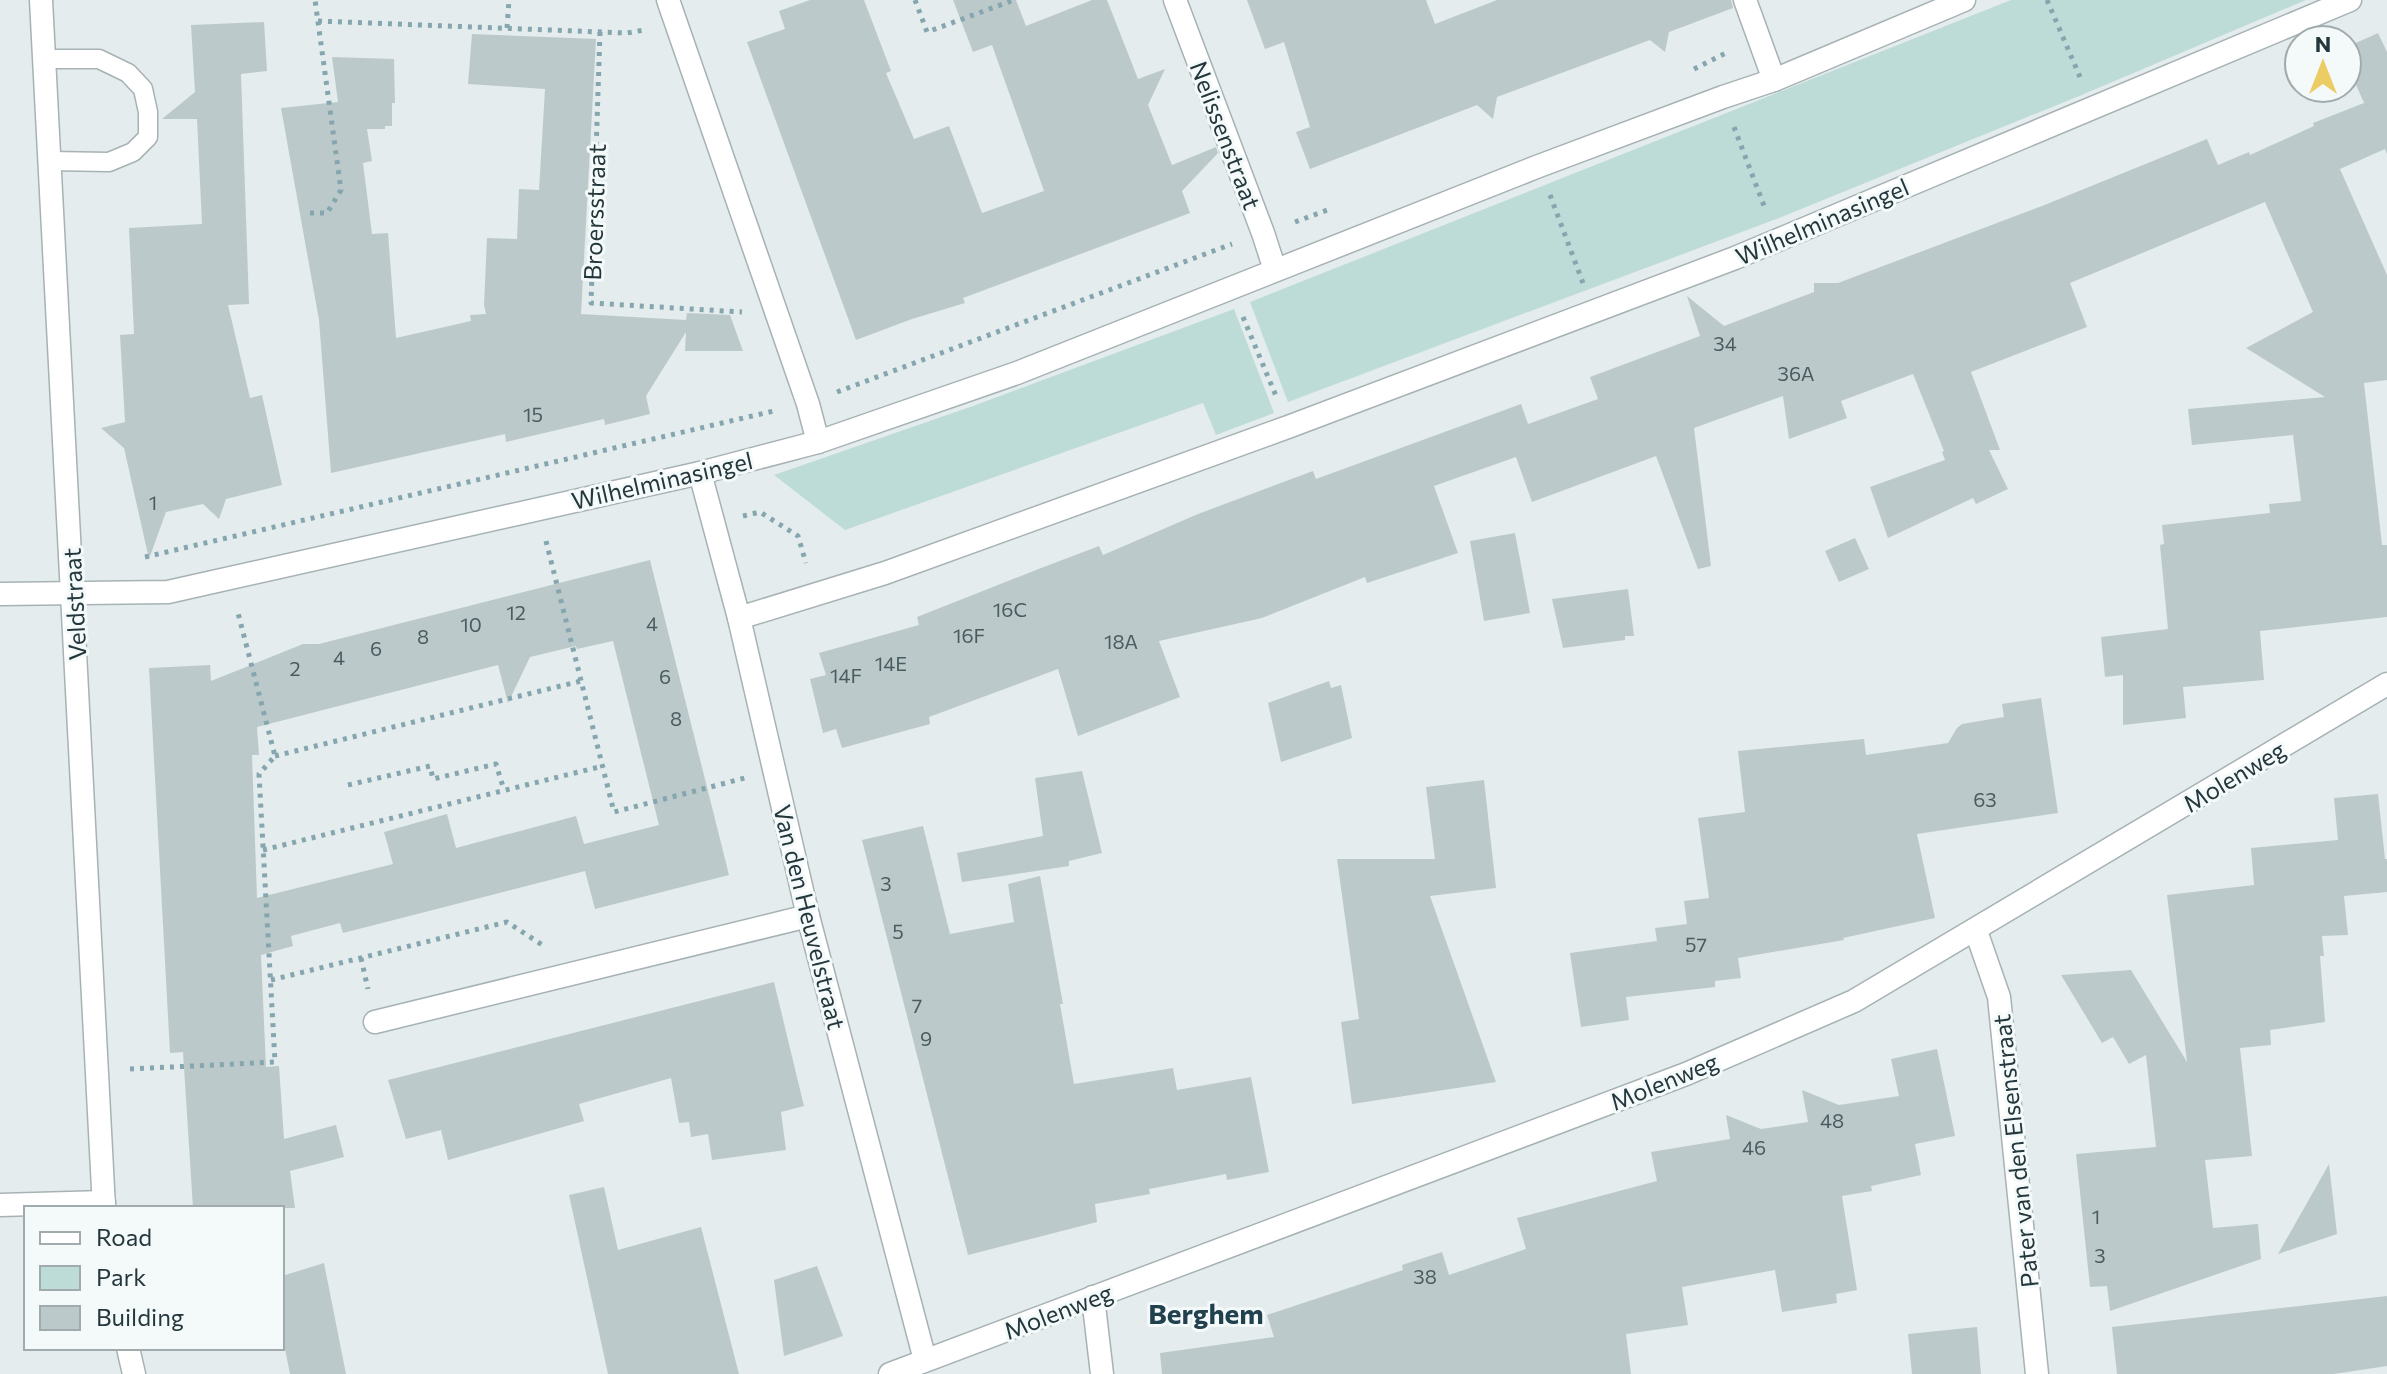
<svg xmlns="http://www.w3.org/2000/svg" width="2387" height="1374" viewBox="0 0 2387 1374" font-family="Commissioner,sans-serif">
<rect width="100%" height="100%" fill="#e4eced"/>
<g fill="#bedcd7">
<polygon points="2011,0 2306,0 2084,94 1779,218 1288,402 1250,302"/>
<polygon points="1234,309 1274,413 1216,435 1203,403 845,530 774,475 973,406"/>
</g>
<g fill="#bcc9ca" fill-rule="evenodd">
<polygon points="810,0 864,0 891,71 886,73 914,139 949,126 982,213 1044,191 992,45 973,52 953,0 1016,0 1026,26 1092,0 1107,0 1138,79 1165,69 1148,105 1172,165 1216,147 1218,153 1182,191 1190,213 963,298 965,303 912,319 856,340 747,42 785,29 779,11"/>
<polygon points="1247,0 1426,0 1435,24 1497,0 1731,0 1733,8 1669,32 1665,52 1650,40 1497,97 1493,119 1477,105 1310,169 1296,132 1310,127 1284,42 1265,49"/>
<polygon points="264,22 267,71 241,74 249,304 228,305 250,398 262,395 282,485 226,499 219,519 203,504 166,512 149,559 124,448 101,428 125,422 120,335 134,334 129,228 202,224 197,119 162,119 195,92 191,25"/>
<polygon points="2378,33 2387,52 2387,154 2385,149 2340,169 2387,275 2387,380 2364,383 2382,545 2387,545 2387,617 2260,631 2264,680 2183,687 2186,718 2123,725 2123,675 2105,677 2101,637 2168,629 2160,545 2164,544 2162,525 2270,513 2269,504 2301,501 2293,435 2192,445 2188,409 2325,397 2246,348 2313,312 2265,202 2070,283 2087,327 1971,372 2000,450 1989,450 2008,489 1976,504 1973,498 1888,538 1870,487 1945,460 1942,452 1944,451 1913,374 1841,401 1847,418 1789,439 1783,396 1694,428 1711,566 1698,569 1656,456 1532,502 1516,457 1434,486 1458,553 1367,583 1365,577 1262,618 1159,641 1180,697 1078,736 1058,669 929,717 930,724 842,748 836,729 823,733 810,679 826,675 819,653 919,625 917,617 1036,570 1099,546 1103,555 1198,514 1313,471 1316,479 1521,404 1528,424 1598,399 1590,377 1700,336 1687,296 1724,326 1814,292 1814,283 1838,283 2042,206 2207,139 2218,165 2249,152 2250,155 2314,126 2313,123 2364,103 2347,64 2347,47"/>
<polygon points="472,34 596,39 581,314 686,320 687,313 730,315 743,351 685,351 686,332 646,396 650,414 605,425 604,419 506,442 505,434 331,473 319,320 281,108 338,102 332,57 394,59 395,103 392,103 392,126 385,126 385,129 367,129 372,161 363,163 372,234 388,233 396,338 471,321 470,315 486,314 484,305 487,238 517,239 519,189 539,190 545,89 468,84"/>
<polygon points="1515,533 1530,613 1484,621 1470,541"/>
<polygon points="1855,538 1869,569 1839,582 1825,551"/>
<path d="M650,560L729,875L595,909L585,871L343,933L340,923L291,936L293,946L261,955L266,1067L279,1066L284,1139L336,1125L344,1157L290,1171L295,1208H193L183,1052L170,1053L149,668L210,665L211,681L303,644H319ZM613,641L659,825L584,844L576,816L456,848L447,814L384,832L393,864L257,898L252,755H259L257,727L498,665L508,703L530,657L576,646L577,649Z"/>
<polygon points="1628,589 1634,636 1625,636 1625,640 1563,648 1552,599"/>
<polygon points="1329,681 1331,688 1341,685 1352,738 1281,762 1268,703"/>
<polygon points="2041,698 2058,813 1917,834 1935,918 1843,938 1844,940 1738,958 1741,978 1715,981 1715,987 1626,997 1629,1020 1581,1027 1570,953 1657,941 1655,928 1687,924 1684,901 1709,898 1698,818 1745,812 1738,751 1864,739 1866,755 1948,743 1957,728 1962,724 2004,717 2002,704"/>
<polygon points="1082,771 1102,853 1069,861 1069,866 962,882 957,853 1043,836 1035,778"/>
<polygon points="1484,780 1496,888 1430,896 1496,1082 1352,1104 1341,1022 1359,1019 1337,859 1435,859 1426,787"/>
<polygon points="2378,794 2385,859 2387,859 2387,892 2344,896 2348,935 2322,936 2324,956 2320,956 2325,1022 2270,1030 2271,1045 2240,1048 2252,1156 2205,1160 2213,1228 2258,1224 2261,1259 2110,1311 2107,1286 2090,1287 2076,1154 2156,1147 2146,1055 2129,1064 2113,1037 2102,1043 2061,975 2131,970 2187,1062 2167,895 2254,885 2251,848 2338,840 2334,798"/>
<polygon points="923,826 950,934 1014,922 1008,884 1040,876 1063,1004 1060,1004 1074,1084 1173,1068 1177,1090 1251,1077 1269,1172 1227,1180 1226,1174 1149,1189 1150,1194 1095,1204 1097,1222 968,1255 862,840"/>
<polygon points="774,982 804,1106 781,1112 786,1150 712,1160 708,1134 691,1137 689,1122 679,1123 671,1078 579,1104 584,1121 448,1160 441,1130 406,1139 388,1080"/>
<polygon points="1937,1049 1955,1136 1915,1144 1921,1175 1871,1186 1872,1191 1842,1196 1857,1290 1836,1294 1837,1303 1782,1312 1775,1270 1682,1287 1688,1325 1626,1334 1631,1374 1162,1374 1160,1353 1274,1337 1267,1315 1403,1270 1402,1265 1408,1263 1442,1252 1449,1275 1526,1249 1517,1218 1657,1181 1651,1152 1730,1139 1726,1115 1761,1129 1808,1122 1802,1090 1839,1105 1899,1096 1891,1059"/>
<polygon points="2329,1164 2337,1234 2278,1254"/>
<polygon points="604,1187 618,1250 701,1227 739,1374 608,1374 569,1195"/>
<polygon points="324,1263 346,1374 290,1374 282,1334 282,1276"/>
<polygon points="817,1266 843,1336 784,1356 774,1280"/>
<polygon points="2387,1296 2387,1366 2334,1374 2117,1374 2112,1327"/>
<polygon points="1977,1327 1981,1374 1912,1374 1908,1334"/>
</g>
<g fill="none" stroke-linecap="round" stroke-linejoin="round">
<defs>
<polyline id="service" points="45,59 99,59 128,73 143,89 148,112 148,137 133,152 109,162 50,161"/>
<g id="minor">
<polyline points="41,0 104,1208"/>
<polyline points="668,0 808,404 818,442"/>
<polyline points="1175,0 1263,233 1275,270"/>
<polyline points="1745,0 1774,80"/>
<polyline points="700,473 739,618 808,916 925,1360"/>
<polyline points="0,594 168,592 700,473 818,442 1017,373 1539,166 1723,97 1774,80 1964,0"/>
<polyline points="739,618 885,573 1288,427 1735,258 2350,0"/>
<polyline points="1976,931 1999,997 2037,1374"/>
<polyline points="375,1022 808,916"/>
<polyline points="0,1205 104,1202"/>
<polyline points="1093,1297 1102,1374"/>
<polyline points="128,1348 134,1374"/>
<polyline points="890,1374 1686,1074 1854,1001 2387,684"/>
</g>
</defs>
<use href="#service" stroke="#a7b2b5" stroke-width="21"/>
<use href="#minor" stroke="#a7b2b5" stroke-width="25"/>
<g stroke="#86a6af" stroke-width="5" stroke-dasharray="4 6" stroke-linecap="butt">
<polyline points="915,0 927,32 1014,0"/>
<polyline points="2047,0 2080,77"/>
<polyline points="318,21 627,33 644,30"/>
<polyline points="507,28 509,0"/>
<polyline points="600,32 591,303 742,312"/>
<polyline points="1694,69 1728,52"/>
<polyline points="1734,127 1766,211"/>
<polyline points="1550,195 1583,283"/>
<polyline points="310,213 327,213 341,190 315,0"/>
<polyline points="1295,222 1330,209"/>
<polyline points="1243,317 1276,396"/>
<polyline points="837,392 1232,244"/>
<polyline points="743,516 760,512 798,536 806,563"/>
<polyline points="546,541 614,812 745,778"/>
<polyline points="145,557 778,410"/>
<polyline points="275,756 581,681"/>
<polyline points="348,785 430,766 433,779 496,764 504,790"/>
<polyline points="263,850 603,766"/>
<polyline points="361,958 368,989"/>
<polyline points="271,980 507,922 544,946"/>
<polyline points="130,1069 275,1062 259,774 275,756 237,609"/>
</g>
<use href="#service" stroke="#fff" stroke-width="18"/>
<use href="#minor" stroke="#fff" stroke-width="22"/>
</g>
<g text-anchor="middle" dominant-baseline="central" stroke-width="6" stroke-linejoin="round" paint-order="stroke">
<g font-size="20" fill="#4a5c60">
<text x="1725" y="343">34</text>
<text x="1796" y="373">36A</text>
<text x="533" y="414">15</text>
<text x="153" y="502">1</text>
<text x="1010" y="609">16C</text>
<text x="516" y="612">12</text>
<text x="652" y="623">4</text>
<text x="471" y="624">10</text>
<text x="969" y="635">16F</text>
<text x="423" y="636">8</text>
<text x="1121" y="641">18A</text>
<text x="376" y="648">6</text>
<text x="339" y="657">4</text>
<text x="891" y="663">14E</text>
<text x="295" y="668">2</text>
<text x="846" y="675">14F</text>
<text x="665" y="676">6</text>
<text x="676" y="718">8</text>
<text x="1985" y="799">63</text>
<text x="886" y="883">3</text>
<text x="898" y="931">5</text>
<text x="1696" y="944">57</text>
<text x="917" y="1005">7</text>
<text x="926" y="1038">9</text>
<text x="1832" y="1120">48</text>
<text x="1754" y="1147">46</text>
<text x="2096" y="1216">1</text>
<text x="2100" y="1255">3</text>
<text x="1425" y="1276">38</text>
</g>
<g font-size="24" fill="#24373d" stroke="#f4f9f9">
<text transform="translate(1226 135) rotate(69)">Nelissenstraat</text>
<text transform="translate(594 212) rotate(-88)">Broersstraat</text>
<text transform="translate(1822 221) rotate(-23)">Wilhelminasingel</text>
<text transform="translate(662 480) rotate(-13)">Wilhelminasingel</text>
<text transform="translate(74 604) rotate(-93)">Veldstraat</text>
<text transform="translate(2234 776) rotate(-31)">Molenweg</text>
<text transform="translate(810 917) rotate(76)">Van den Heuvelstraat</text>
<text transform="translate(1664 1081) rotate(-22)">Molenweg</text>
<text transform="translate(2015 1151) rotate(-96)">Pater van den Elsenstraat</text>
<text transform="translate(1058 1311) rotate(-21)">Molenweg</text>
</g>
<g font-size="28" font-weight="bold" fill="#21414f" stroke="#f4f9f9">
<text x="1206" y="1313">Berghem</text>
</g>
</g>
<rect x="24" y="1206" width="260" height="144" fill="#f4f9f9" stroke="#a1abae" stroke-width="2"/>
<rect x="40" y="1232" width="40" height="12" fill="#ffffff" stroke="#a1abae" stroke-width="2"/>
<text x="96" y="1246" font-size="24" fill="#24373d">Road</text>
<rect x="40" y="1266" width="40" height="24" fill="#bedcd7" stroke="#a1abae" stroke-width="2"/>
<text x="96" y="1286" font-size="24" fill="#24373d">Park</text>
<rect x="40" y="1306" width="40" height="24" fill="#bcc9ca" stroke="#a1abae" stroke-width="2"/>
<text x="96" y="1326" font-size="24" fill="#24373d">Building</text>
<g transform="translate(2323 64)"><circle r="38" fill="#f4f9f9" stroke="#a1abae" stroke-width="2"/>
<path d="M0-6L14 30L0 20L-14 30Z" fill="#ebcd63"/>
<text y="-12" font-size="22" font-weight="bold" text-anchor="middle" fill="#24373d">N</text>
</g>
</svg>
